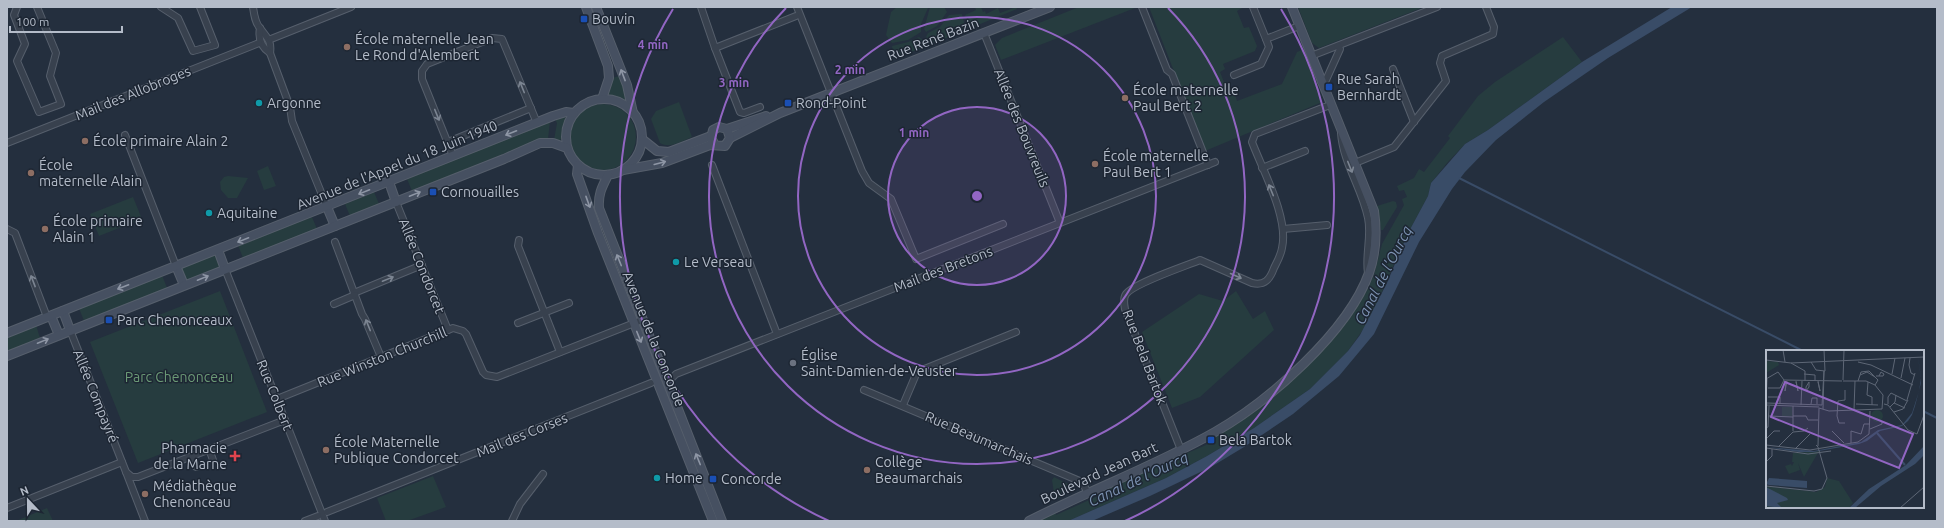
<svg xmlns="http://www.w3.org/2000/svg" width="1944" height="528" viewBox="0 0 1944 528" font-family="Ubuntu,sans-serif">
<rect width="100%" height="100%" fill="#242f3e"/>
<g fill="#263c3f">
<polygon points="897,7 928,8 921,24 921,32 908,40 892,43 886,35 891,12"/>
<polygon points="930,7 944,7 947,12 937,26 926,32 924,29"/>
<polygon points="975,7 981,7 983,12 985,11 986,14 998,8 1000,13 1016,7 1017,9 968,29 965,15 976,10"/>
<polygon points="1079,7 1135,8 1001,60 995,45 1002,38"/>
<polygon points="1149,7 1242,7 1242,8 1237,11 1244,28 1249,27 1257,46 1255,51 1223,64 1225,69 1220,72 1224,82 1226,81 1231,92 1234,92 1237,101 1282,84 1297,52 1302,50 1321,97 1320,103 1205,151"/>
<polygon points="1298,7 1424,7 1319,48 1312,43"/>
<polygon points="962,14 965,27 963,31 934,43 926,37 928,33 940,27 949,15"/>
<polygon points="919,37 923,40 924,47 894,59 892,46 908,42"/>
<polygon points="1563,37 1582,62 1488,130 1465,144 1447,163 1431,183 1428,196 1407,235 1369,321 1348,351 1310,389 1254,428 1207,456 1166,478 1068,521 1038,521 1055,513 1056,515 1109,491 1107,488 1206,445 1213,439 1212,438 1273,397 1303,369 1339,330 1354,311 1366,291 1374,275 1382,244 1404,205 1402,199 1407,197 1404,190 1399,191 1397,186 1414,178 1419,169 1424,172 1450,138 1448,136 1478,96 1495,82"/>
<polygon points="619,76 627,97 625,100 607,94 612,78"/>
<path d="M679,102L692,137C682,141 670,149 660,143L651,119L656,111Z"/>
<circle cx="603" cy="137" r="33"/>
<polygon points="563,116 566,118 562,138 559,141 554,140 557,123 555,119"/>
<polygon points="550,121 548,139 535,141 412,191 407,179"/>
<polygon points="268,166 276,186 264,190 257,171"/>
<polygon points="228,176 248,178 237,198 228,198 221,190 220,182 224,177"/>
<polygon points="374,192 379,204 350,216 345,204"/>
<polygon points="133,197 142,219 99,236 90,214"/>
<polygon points="1393,201 1396,202 1397,207 1383,230 1381,230 1377,206"/>
<polygon points="312,217 317,229 243,258 238,245"/>
<polygon points="213,255 217,257 220,264 218,268 189,280 185,278 181,270 183,267"/>
<polygon points="162,275 167,288 84,321 79,308"/>
<polygon points="220,291 267,412 138,463 90,342"/>
<polygon points="1236,291 1253,319 1265,311 1274,330 1200,397 1172,408 1142,332 1199,294 1223,301"/>
<polygon points="36,325 40,338 7,351 7,337"/>
<polygon points="433,476 446,507 407,521 386,521 377,498"/>
<polygon points="1054,477 1072,486 1070,492 1055,500 1052,480"/>
<polygon points="47,508 53,521 16,521"/>
</g>
<polygon fill="#394c67" points="1672,7 1692,7 1608,58 1544,102 1496,140 1465,172 1452,189 1419,242 1374,334 1339,376 1293,414 1244,447 1211,467 1150,496 1092,521 1068,521 1166,478 1207,456 1254,428 1310,389 1348,351 1360,335 1387,283 1407,235 1428,196 1431,183 1465,144 1488,130 1582,62"/>
<g fill="none" stroke-linecap="round" stroke-linejoin="round">
<g stroke="#394c67" stroke-width="2">
<polyline points="1459,178 1803,351"/>
<polyline points="1923,411 1937,418"/>
</g>
<defs>
<g id="street">
<polyline points="17,7 14,15 25,44 17,61 39,112 61,104 50,76 56,53 37,7"/>
<polyline points="161,7 178,18 193,51 215,45 200,7"/>
<path d="M253,7C254,14 255,23 260,28C266,37 272,40 270,53L290,107L292,121L327,207"/>
<polyline points="701,7 715,48 740,112 744,113 760,107"/>
<polyline points="797,7 862,171 869,183 891,199 916,259 1003,224"/>
<polyline points="1142,7 1167,70 1172,74 1208,165"/>
<polyline points="1253,7 1266,39"/>
<path d="M260,28C258,39 261,47 270,53"/>
<polyline points="984,33 1060,223"/>
<polyline points="271,39 351,7"/>
<polyline points="715,48 796,16"/>
<polyline points="1311,56 1437,7"/>
<polyline points="1393,69 1414,122"/>
<polyline points="1234,75 1261,64 1269,47 1266,39 1299,26"/>
<polyline points="1321,82 1326,80 1340,49 1338,46"/>
<path d="M1341,133C1343,163 1362,188 1368,218C1372,236 1365,255 1368,273"/>
<polyline points="125,135 176,266"/>
<polyline points="448,142 531,108"/>
<polyline points="7,143 259,43"/>
<polyline points="453,156 422,79 422,71 427,64 492,38 502,39 537,123"/>
<polyline points="1355,163 1394,147 1446,81 1440,63 1442,56 1493,34 1494,27 1486,7"/>
<polyline points="712,165 777,334"/>
<polyline points="1262,168 1305,151"/>
<polyline points="396,202 448,330"/>
<polyline points="7,229 15,233 47,317"/>
<polyline points="1283,229 1327,225"/>
<polyline points="519,240 518,246 560,352"/>
<polyline points="335,242 362,314 365,319 381,357"/>
<polyline points="225,269 325,521"/>
<polyline points="354,293 422,265"/>
<polyline points="334,304 355,295"/>
<polyline points="518,323 569,303"/>
<polyline points="70,330 126,472 132,477 138,477 285,420"/>
<polyline points="672,378 676,374 1215,162"/>
<polyline points="864,390 1082,482 1088,493"/>
<polyline points="277,399 453,328 463,331 466,334 483,372 486,375 497,377 642,320"/>
<polyline points="903,405 917,372 1016,332"/>
<polyline points="209,449 213,460"/>
<path d="M1181,450L1125,309C1124,304 1123,298 1126,294C1134,283 1186,266 1200,260L1252,283C1265,286 1270,279 1274,268C1277,262 1281,255 1282,248C1289,218 1263,171 1252,142L1255,134L1330,105"/>
<polyline points="192,456 196,467"/>
<polyline points="126,472 145,521"/>
<polyline points="7,508 122,462"/>
<polyline points="327,512 651,383"/>
<polyline points="305,521 318,516"/>
<polyline points="512,521 520,504 543,474"/>
</g>
<g id="secondary">
<polyline points="586,7 608,66 609,78 602,99"/>
<polyline points="596,7 627,85 633,113"/>
<circle cx="604" cy="137" r="38"/>
<polyline points="727,129 766,116"/>
<polyline points="730,138 780,113 1050,7"/>
<polyline points="642,139 657,151 669,152 711,136"/>
<polyline points="578,165 577,174 598,233 713,521"/>
<polyline points="623,170 662,163 710,145 725,146 730,138 727,129 719,127 713,130 711,138 715,145"/>
<path d="M608,175C602,187 598,194 599,208L722,521"/>
<polyline points="389,182 396,202"/>
<polyline points="327,207 335,226"/>
<polyline points="218,250 225,269"/>
<polyline points="176,266 184,285"/>
<polyline points="63,311 70,330"/>
<polyline points="51,316 59,335"/>
<polyline points="7,333 553,116 566,112 574,113"/>
<polyline points="7,356 504,159 540,143 553,143 567,148"/>
<path d="M1029,521C1090,490 1155,466 1215,432C1268,402 1348,332 1369,273C1376,253 1377,232 1374,211L1292,7"/>
</g>
</defs>
<use href="#street" stroke="#565f6c" stroke-width="8"/>
<use href="#secondary" stroke="#565f6c" stroke-width="10"/>
<use href="#street" stroke="#38414e" stroke-width="6"/>
<use href="#secondary" stroke="#465061" stroke-width="8"/>
</g>
<defs><path id="oneway-shaft" d="M-6 0H5M1.5-3L5.5 0L1.5 3" fill="none" stroke-width="1.6" stroke-linecap="round" stroke-linejoin="round"/></defs>
<g stroke="#8e96a5">
<use href="#oneway-shaft" transform="translate(623 75) rotate(-111)"/>
<use href="#oneway-shaft" transform="translate(511 133) rotate(158)"/>
<use href="#oneway-shaft" transform="translate(660 163) rotate(-15)"/>
<use href="#oneway-shaft" transform="translate(364 192) rotate(158)"/>
<use href="#oneway-shaft" transform="translate(415 194) rotate(-22)"/>
<use href="#oneway-shaft" transform="translate(588 202) rotate(70)"/>
<use href="#oneway-shaft" transform="translate(243 240) rotate(158)"/>
<use href="#oneway-shaft" transform="translate(619 260) rotate(-112)"/>
<use href="#oneway-shaft" transform="translate(203 278) rotate(-22)"/>
<use href="#oneway-shaft" transform="translate(123 287) rotate(159)"/>
<use href="#oneway-shaft" transform="translate(639 337) rotate(68)"/>
<use href="#oneway-shaft" transform="translate(43 341) rotate(-22)"/>
<use href="#oneway-shaft" transform="translate(698 459) rotate(-112)"/>
</g>
<g stroke="#7c8592">
<use href="#oneway-shaft" transform="translate(522 87) rotate(-112)"/>
<use href="#oneway-shaft" transform="translate(437 115) rotate(68)"/>
<use href="#oneway-shaft" transform="translate(1350 167) rotate(68)"/>
<use href="#oneway-shaft" transform="translate(1271 190) rotate(-112)"/>
<use href="#oneway-shaft" transform="translate(1236 276) rotate(24)"/>
<use href="#oneway-shaft" transform="translate(388 279) rotate(-22)"/>
<use href="#oneway-shaft" transform="translate(33 281) rotate(-111)"/>
<use href="#oneway-shaft" transform="translate(368 325) rotate(-112)"/>
</g>
<circle cx="977" cy="196" r="89" fill="#9266c3" fill-opacity=".12"/>
<g fill="none" stroke="#9266c3" stroke-width="2">
<circle cx="977" cy="196" r="89"/>
<circle cx="977" cy="196" r="179"/>
<path d="M1168 8A268 268 0 1 1 786 8"/>
<path d="M829 521A357 357 0 0 1 673 9M1281 9A357 357 0 0 1 1125 521"/>
</g>
<g fill="#1a4fb4" stroke="#1d2633" stroke-width="1.5">
<rect x="580" y="15" width="8" height="8" rx="2"/>
<rect x="1325" y="83" width="8" height="8" rx="2"/>
<rect x="784" y="99" width="8" height="8" rx="2"/>
<rect x="429" y="188" width="8" height="8" rx="2"/>
<rect x="105" y="316" width="8" height="8" rx="2"/>
<rect x="1207" y="436" width="8" height="8" rx="2"/>
<rect x="709" y="475" width="8" height="8" rx="2"/>
</g>
<g fill="#8d6e63" stroke="#1d2633" stroke-width="1.5">
<circle cx="347" cy="47" r="4"/>
<circle cx="1125" cy="98" r="4"/>
<circle cx="85" cy="141" r="4"/>
<circle cx="1095" cy="164" r="4"/>
<circle cx="31" cy="173" r="4"/>
<circle cx="45" cy="229" r="4"/>
<circle cx="326" cy="450" r="4"/>
<circle cx="867" cy="470" r="4"/>
<circle cx="145" cy="494" r="4"/>
</g>
<g fill="#0f9aa8" stroke="#1d2633" stroke-width="1.5">
<circle cx="259" cy="103" r="4"/>
<circle cx="209" cy="213" r="4"/>
<circle cx="676" cy="262" r="4"/>
<circle cx="657" cy="478" r="4"/>
</g>
<circle fill="#6b7280" stroke="#1d2633" stroke-width="1.5" cx="793" cy="363" r="4"/>
<path fill="#e0444e" stroke="#1d2633" stroke-width="1.5" d="M233 450h4v4h4v4h-4v4h-4v-4h-4v-4h4z"/>
<g text-anchor="middle" dominant-baseline="central" stroke-width="3" stroke-linejoin="round" paint-order="stroke">
<g font-size="14" fill="#b4bcc9" stroke="#1d2633" text-anchor="start">
<text x="592" y="19">Bouvin</text>
<text x="355" y="39">École maternelle Jean<tspan x="355" dy="16">Le Rond d'Alembert</tspan></text>
<text x="1337" y="79">Rue Sarah<tspan x="1337" dy="16">Bernhardt</tspan></text>
<text x="1133" y="90">École maternelle<tspan x="1133" dy="16">Paul Bert 2</tspan></text>
<text x="267" y="103">Argonne</text>
<text x="796" y="103">Rond-Point</text>
<text x="93" y="141">École primaire Alain 2</text>
<text x="1103" y="156">École maternelle<tspan x="1103" dy="16">Paul Bert 1</tspan></text>
<text x="39" y="165">École<tspan x="39" dy="16">maternelle Alain</tspan></text>
<text x="441" y="192">Cornouailles</text>
<text x="217" y="213">Aquitaine</text>
<text x="53" y="221">École primaire<tspan x="53" dy="16">Alain 1</tspan></text>
<text x="684" y="262">Le Verseau</text>
<text x="117" y="320">Parc Chenonceaux</text>
<text x="801" y="355">Église<tspan x="801" dy="16">Saint-Damien-de-Veuster</tspan></text>
<text x="1219" y="440">Bela Bartok</text>
<text x="334" y="442">École Maternelle<tspan x="334" dy="16">Publique Condorcet</tspan></text>
<text x="227" y="448" text-anchor="end">Pharmacie<tspan x="227" dy="16">de la Marne</tspan></text>
<text x="875" y="462">Collège<tspan x="875" dy="16">Beaumarchais</tspan></text>
<text x="665" y="478">Home</text>
<text x="721" y="479">Concorde</text>
<text x="153" y="486">Médiathèque<tspan x="153" dy="16">Chenonceau</tspan></text>
</g>
<g font-size="14" fill="#b4bcc9" stroke="#1d2633">
<text transform="translate(933 39) rotate(-21)">Rue René Bazin</text>
<text transform="translate(133 93) rotate(-22)">Mail des Allobroges</text>
<text transform="translate(1022 128) rotate(68)">Allée des Bouvreuils</text>
<text transform="translate(397 165) rotate(-22)">Avenue de l'Appel du 18 Juin 1940</text>
<text transform="translate(422 266) rotate(68)">Allée Condorcet</text>
<text transform="translate(943 269) rotate(-21)">Mail des Bretons</text>
<text transform="translate(654 339) rotate(68)">Avenue de la Concorde</text>
<text transform="translate(382 357) rotate(-22)">Rue Winston Churchill</text>
<text transform="translate(1145 357) rotate(69)">Rue Bela Bartok</text>
<text transform="translate(275 395) rotate(68)">Rue Colbert</text>
<text transform="translate(96 396) rotate(68)">Allée Compayré</text>
<text transform="translate(522 435) rotate(-22)">Mail des Corses</text>
<text transform="translate(979 438) rotate(23)">Rue Beaumarchais</text>
<text transform="translate(1099 473) rotate(-25)">Boulevard Jean Bart</text>
</g>
<g font-size="14" fill="#6b9a76" stroke="#1d2633">
<text x="179" y="377">Parc Chenonceau</text>
</g>
<g font-size="15" font-style="italic" fill="#7c92b1" stroke="#1d2633">
<text transform="translate(1383 275) rotate(-63)">Canal de l'Ourcq</text>
<text transform="translate(1138 479) rotate(-25)">Canal de l'Ourcq</text>
</g>
</g>
<g transform="translate(1766 350)">
<rect width="158" height="158" fill="#242f3e"/>
<path d="M0,11L12,12L13,15L0,23ZM16,57H26V66H16ZM105 66a6 6 0 1 1 12 0a6 6 0 1 1-12 0ZM53,101L38,127L32,113L34,120L23,124L19,116L25,114L26,116L28,112H26L27,103ZM61,128L73,131L87,153L83,158H0V136L50,142L59,137Z" fill="#263c3f"/>
<path d="M151,0L155,27V33L149,56L146,65L142,71L136,76L114,81L101,91L93,94L47,102H33L0,97L48,101L95,92L112,80L136,75L146,63L153,41L155,28ZM158,96V105L149,114L115,136L89,158H83L103,139L140,115ZM3,128L41,131V138L3,135L0,134ZM0,137L21,148L22,150L11,153L16,158L0,156Z" fill="#394c67"/>
<path fill="none" stroke="#394c67" stroke-width="2" d="M111,83L139,115"/>
<path fill="none" stroke="#5e6776" stroke-width="1" d="M17,0L19,12M144,8L143,15L145,23L149,25M0,10L25,13L158,7M45,12L50,20L59,21L58,0M92,12L105,15L147,35M25,13L39,21V31M38,24L49,25V31M126,24L129,8M94,25L101,22L109,27M110,26H117L118,24L115,22L113,26M135,28L139,8M0,29L12,22L18,30M18,30L76,31M77,30L78,0M20,31L19,41L21,31M92,31L95,22L103,21L112,30L109,35M30,32L32,41L30,31M43,32V37L40,41V37ZM52,32L54,41L52,31M102,32L101,45L106,47V55M2,38H14L18,30M2,47H14V54M141,50L149,23M0,53L1,29M1,53L56,55M128,53L139,58M45,54L46,48H51V54M90,54L112,55M118,54L122,55L142,80L151,84L158,65M122,54V47L125,43L141,51M0,55L53,57M35,55L36,31M56,55L58,21L57,59M124,57L129,52L130,45M53,58L63,61L116,59L117,45L109,35L100,31H77M88,60L89,31M128,62L137,59L142,50M3,66L27,67M27,66H40L42,70H52M79,73H73L71,66L72,51L79,50V40M0,78L2,77L3,56M104,79L116,74V71M27,81V56M66,81L78,93M0,89L8,81H14M85,93V81L95,84L98,74H104M0,95L44,100L92,92L103,84L104,61M52,96L53,58M12,97L27,82L38,81L42,78M0,98L42,104L65,101M29,99L44,84M0,112L6,106V99M0,136L48,141L56,139L61,128L52,97L50,95M134,158L158,137"/>
<path fill="#9266c3" fill-opacity="0.15" stroke="#9266c3" stroke-width="2" d="M19,32L147,84L133,118L5,67Z"/>
<rect width="158" height="158" fill="none" stroke="#b4bcc9" stroke-width="2"/>
</g>
<circle cx="977" cy="196" r="6" fill="#9266c3" stroke="#1d2633" stroke-width="2"/>
<g font-size="12" text-anchor="middle" font-weight="bold" fill="#9266c3" stroke="#1d2633" stroke-width="3" stroke-linejoin="round" paint-order="stroke">
<text x="653" y="49">4 min</text>
<text x="850" y="74">2 min</text>
<text x="734" y="87">3 min</text>
<text x="914" y="137">1 min</text>
</g>
<rect width="1944" height="528" fill="none" stroke="#b4bcc9" stroke-width="16"/>
<g transform="translate(28 500) rotate(338)" stroke="#1d2633" stroke-width="3" paint-order="stroke">
<path d="M0-3L7 15L0 10L-7 15Z" fill="#b4bcc9"/>
<text y="-6" font-size="11" font-weight="bold" text-anchor="middle" fill="#b4bcc9">N</text>
</g>
<path d="M10 26v6h112v-6" fill="none" stroke="#b4bcc9" stroke-width="2"/>
<text x="16" y="26" font-size="12" fill="#b4bcc9" stroke="#1d2633" stroke-width="3" paint-order="stroke">100 m</text>
</svg>
